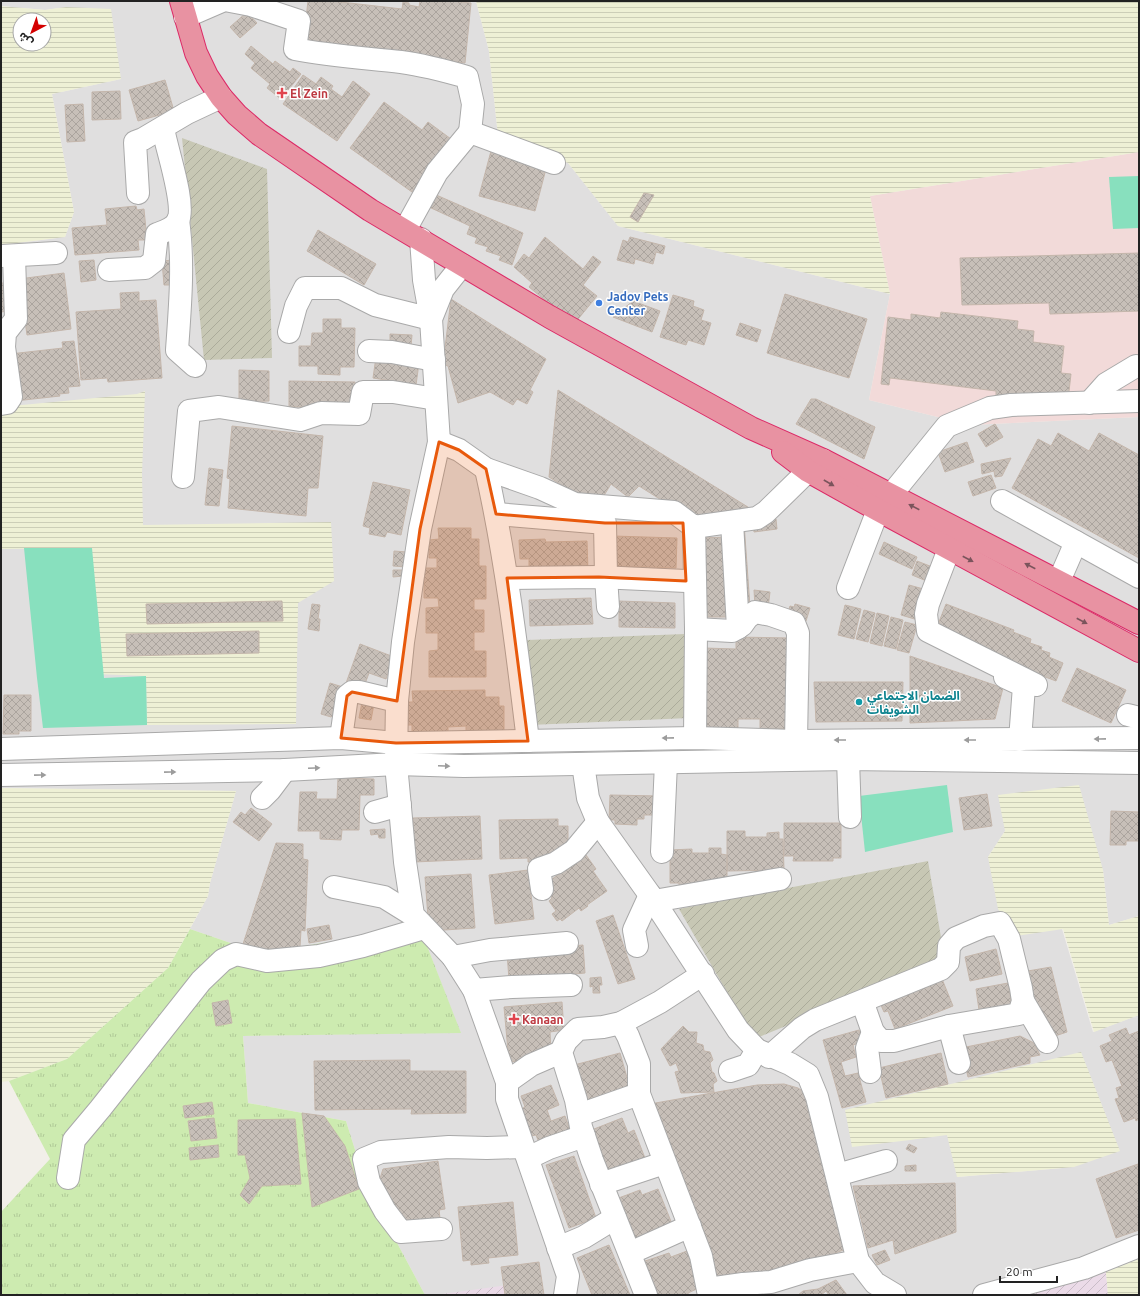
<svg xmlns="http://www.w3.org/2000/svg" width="1140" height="1296" viewBox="0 0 1140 1296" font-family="Ubuntu,'Noto Sans Arabic',sans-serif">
<defs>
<pattern id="industrial-furrows" width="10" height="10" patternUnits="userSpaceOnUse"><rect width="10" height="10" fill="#ebdbe8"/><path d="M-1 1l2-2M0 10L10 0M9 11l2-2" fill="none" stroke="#c9bcc7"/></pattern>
<pattern id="construction-furrows" width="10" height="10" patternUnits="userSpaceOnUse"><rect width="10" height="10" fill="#c7c7b4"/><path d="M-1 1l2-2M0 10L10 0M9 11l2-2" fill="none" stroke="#abab9a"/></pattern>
<pattern id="farmland-rules" width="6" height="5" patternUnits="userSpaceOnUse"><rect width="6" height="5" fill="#eef0d5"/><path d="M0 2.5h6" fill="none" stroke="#ccceb7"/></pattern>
<pattern id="grass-tufts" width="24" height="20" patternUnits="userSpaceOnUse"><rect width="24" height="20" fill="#cdebb0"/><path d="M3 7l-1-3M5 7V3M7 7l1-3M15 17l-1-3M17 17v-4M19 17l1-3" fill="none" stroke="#b0c997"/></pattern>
<pattern id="building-cross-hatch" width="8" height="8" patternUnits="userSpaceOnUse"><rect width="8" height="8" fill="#c7bfb8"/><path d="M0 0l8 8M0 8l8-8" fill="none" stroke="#aba49e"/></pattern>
</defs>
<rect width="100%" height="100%" fill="#f2efe9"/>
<path fill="#e0dfdf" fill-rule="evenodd" d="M1,1H476L489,51L498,136L568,163L618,226L890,294L869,400L970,425L1139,417V916L1109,925L1103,870L1005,831L988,857L1062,929L1093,1032L1139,1015V1259L1106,1272L1029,1295H425L366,1185L346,1121L248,1103L243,1036L460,1032L422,933L409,929L260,953L190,929L208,896L210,883L236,791L1,788V245L65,237L74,212L52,94L121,79L66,7L45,10L1,6ZM947,1134L1074,1167L958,1177Z"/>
<polygon fill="#f2dad9" points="1139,152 1139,417 970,425 869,400 890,294 870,196"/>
<g fill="url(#industrial-furrows)">
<polygon points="1106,1272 1108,1295 1029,1295"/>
<polygon points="522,1283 533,1295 435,1295"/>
</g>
<g fill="url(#construction-furrows)">
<polygon points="182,138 267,169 272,358 204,360"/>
<polygon points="685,634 689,718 530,725 527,640"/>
<polygon points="928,861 945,961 754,1039 679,909"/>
</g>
<g fill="url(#farmland-rules)" fill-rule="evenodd">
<polygon points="476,1 1139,1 1139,152 870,196 890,294 618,226 568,163 498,136 489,51"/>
<path d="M1,6L45,10L66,7L111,9L121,79L52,94L74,212L65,237L1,245ZM20,20H44V44H20Z"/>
<polygon points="145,391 142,474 143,525 331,522 334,581 298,603 296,724 147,725 146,676 95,674 92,548 1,549 1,407 137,394"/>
<polygon points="1079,785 1103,870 1109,925 1139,916 1139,1015 1094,1032 1063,929 1016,936 998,909 988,857 1005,831 998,795"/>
<polygon points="1,788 236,791 210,883 208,896 168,968 67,1059 9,1081 1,1082"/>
<polygon points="1081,1052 1120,1151 1074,1167 957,1177 947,1135 910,1140 852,1147 845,1110"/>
<polygon points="1139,1259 1139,1295 1108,1295 1106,1272"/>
</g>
<polygon fill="url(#grass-tufts)" points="190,929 260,953 409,929 422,933 461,1033 243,1036 248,1103 346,1121 366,1185 425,1295 1,1295 1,1212 50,1159 9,1081 67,1059 168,968"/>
<g fill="#88e0be">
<polygon points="1139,176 1139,228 1113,229 1109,177"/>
<polygon points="24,548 92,548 104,678 146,676 147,725 43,728 37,678"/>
<polygon points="947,785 953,832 865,852 859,796"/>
</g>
<g fill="url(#building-cross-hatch)" stroke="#c4b6ab">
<polygon points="308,1 332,1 402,9 403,2 409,3 409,5 419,7 420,1 451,1 471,3 465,63 303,44"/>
<polygon points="247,12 257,23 240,38 230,27"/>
<polygon points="251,46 273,64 275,61 290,72 293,68 301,74 281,99 267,88 270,84 251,68 255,63 245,54"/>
<polygon points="303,75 316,84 321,77 333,86 331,89 342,97 353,81 370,94 337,141 283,104"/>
<polygon points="165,80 174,111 138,121 129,90"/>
<polygon points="120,91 121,119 92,120 92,92"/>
<polygon points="384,102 422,130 428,122 451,139 412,192 350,148"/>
<polygon points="83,104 85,141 67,142 65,105"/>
<polygon points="491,151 547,165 535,211 479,196"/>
<polygon points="644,193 654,195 638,222 630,217"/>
<polygon points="434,194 523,233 512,265 499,260 501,256 486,251 488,247 475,243 477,238 467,234 470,226 429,207"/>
<polygon points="136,206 137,210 144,209 147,240 138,240 139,250 75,255 72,228 107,225 105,209"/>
<polygon points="318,230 376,264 364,285 307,251"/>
<polygon points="545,237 583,269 593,256 601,262 583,285 597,296 574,324 529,287 532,283 514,267 524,254 529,258"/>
<polygon points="630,237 665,246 663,254 656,252 653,264 635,259 634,264 617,260 623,240 628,242"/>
<polygon points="1139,253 1139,311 1050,314 1049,303 962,305 960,258"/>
<polygon points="94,260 96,280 81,282 79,261"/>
<polygon points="173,260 175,285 164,285 162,261"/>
<polygon points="64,273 71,329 27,335 19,279"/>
<polygon points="1,283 4,283 7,311 1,312"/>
<polygon points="139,292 139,301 156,300 162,378 108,382 107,378 81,380 76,312 121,309 120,293"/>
<polygon points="785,294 867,319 849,378 767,353"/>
<polygon points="673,295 694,301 693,306 704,310 701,320 711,323 704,345 688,340 686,345 660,337"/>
<polygon points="451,299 546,359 530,390 533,392 527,404 517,399 513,405 490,392 458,403 448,366 443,364"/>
<polygon points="633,301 660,311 652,332 613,317"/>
<polygon points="941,312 1018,321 1017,329 1034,331 1033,342 1064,346 1061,373 1071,374 1068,400 996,398 996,391 890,378 889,385 881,384 888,317 911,320 911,314 940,318"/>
<polygon points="323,319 341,319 341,328 355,328 354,367 340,367 340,375 318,374 318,366 299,366 299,346 311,346 312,333 323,333"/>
<polygon points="740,323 761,330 757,342 736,335"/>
<polygon points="390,334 412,335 411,346 390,346"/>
<polygon points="74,341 80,386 68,387 69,393 59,394 60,396 15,401 10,354 63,348 62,342"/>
<polygon points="376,357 419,363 416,385 373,378"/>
<polygon points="239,370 269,371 269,401 239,402"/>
<polygon points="289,381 355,382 355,407 289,407"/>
<polygon points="558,390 756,512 695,521 639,486 628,497 611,484 600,502 591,504 549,477"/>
<polygon points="811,399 816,399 875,427 864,459 796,424"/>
<polygon points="995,424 1003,437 986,447 978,434"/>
<polygon points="232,426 323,436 318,488 308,488 306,516 228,508 230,479 227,478"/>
<polygon points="1058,433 1089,451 1099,433 1139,455 1139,558 1012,488 1038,439 1051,446"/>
<polygon points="967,442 974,462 945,472 938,452"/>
<polygon points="1011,458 1002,476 995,477 994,471 982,474 981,464"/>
<polygon points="209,468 223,470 219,506 205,505"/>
<polygon points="991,475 996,488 973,496 968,482"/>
<polygon points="373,482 410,490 401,535 387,532 385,537 369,534 370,528 363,526"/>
<polygon points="776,519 777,529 754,532 753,522"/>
<polygon points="736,523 744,523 750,607 742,604"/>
<polygon points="438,528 471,528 471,539 479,539 479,566 486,566 486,599 474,599 474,610 484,610 484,632 474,632 474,651 486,651 486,677 429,677 429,651 438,650 438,633 426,633 426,608 439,607 438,598 424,598 424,568 437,568 437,558 429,558 429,540 439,539"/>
<polygon points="613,536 677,538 676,568 612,566"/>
<polygon points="727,537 729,617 702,617 700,538"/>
<polygon points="545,539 546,542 587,541 588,571 529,573 529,559 520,559 519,540"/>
<polygon points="884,542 917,557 912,569 879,554"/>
<polygon points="394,551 407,552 406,567 393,566"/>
<polygon points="917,561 935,568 929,582 912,575"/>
<polygon points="393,570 403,570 403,576 393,577"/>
<polygon points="909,585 927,590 918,620 901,615"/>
<polygon points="754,590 770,592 768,608 755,606"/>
<polygon points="591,598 593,624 530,626 529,600"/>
<polygon points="282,601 283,621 147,624 146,604"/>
<polygon points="619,601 675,603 675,628 619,627"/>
<polygon points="312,604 320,605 318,619 320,619 319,631 308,629"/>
<polygon points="795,604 810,608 806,621 787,615 790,606 794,607"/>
<polygon points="946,604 1014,630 1013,632 1031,639 1030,643 1042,647 1041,650 1050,653 1049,657 1063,663 1056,681 974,650 977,642 937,627"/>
<polygon points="845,605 861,609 854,639 838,635"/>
<polygon points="864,610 875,613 868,642 856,639"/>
<polygon points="877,613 889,616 882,646 870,643"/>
<polygon points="891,617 903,620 896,649 884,646"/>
<polygon points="905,622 917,625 909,653 897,650"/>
<polygon points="259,631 259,653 127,656 126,634"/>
<polygon points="736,637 790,638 788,729 760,729 760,719 738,719 738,728 702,727 704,648 736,649"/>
<polygon points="360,644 394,657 386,679 369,673 362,692 345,686"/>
<polygon points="910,656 1003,688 995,719 910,723"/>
<polygon points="1077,668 1126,690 1111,723 1062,701"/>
<polygon points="814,682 903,682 902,721 816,722"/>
<polygon points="330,683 346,688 340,707 331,717 321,714"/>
<polygon points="485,690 485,697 499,697 499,706 504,706 504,736 466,736 466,726 448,727 448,734 412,735 412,725 404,725 404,702 413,702 412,691"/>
<polygon points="4,695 31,695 31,731 19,731 19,734 3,734"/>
<polygon points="362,702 374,704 371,720 359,718"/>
<polygon points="338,778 374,779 374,795 360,795 359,830 342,830 341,840 320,839 320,831 298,831 300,792 317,792 316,799 337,799"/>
<polygon points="987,794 992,826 964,830 959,798"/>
<polygon points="610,795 659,796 659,815 644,815 644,819 637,819 637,825 615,824 615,820 609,820"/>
<polygon points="251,808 272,824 259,841 233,822 241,812 245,815"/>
<polygon points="1111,811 1139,812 1139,841 1126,841 1126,845 1110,845"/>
<polygon points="480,816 482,859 414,862 413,818"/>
<polygon points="558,819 558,826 568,826 568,853 548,853 549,859 537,862 528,862 528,858 500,859 499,820"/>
<polygon points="784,823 841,823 841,858 833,858 833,861 793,861 794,856 784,856"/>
<polygon points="385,829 385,838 379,838 378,834 371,835 370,830"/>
<polygon points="727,831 745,831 745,837 767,837 767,833 779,832 779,839 783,839 784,870 727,871"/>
<polygon points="276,843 303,844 303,859 308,860 305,931 301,930 300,947 257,951 243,944"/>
<polygon points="709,848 721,848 721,854 727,855 727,884 679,886 679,883 670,883 670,850 692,849 692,853 709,853"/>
<polygon points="586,855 596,869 593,871 607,891 587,905 588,906 581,911 579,908 562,921 560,919 557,921 552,914 556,911 549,901 552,898 547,890 545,884"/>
<polygon points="528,870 534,919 495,924 489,875"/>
<polygon points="471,874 475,928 429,931 425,877"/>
<polygon points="613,915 635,979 618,984 596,921"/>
<polygon points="329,925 332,939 309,943 307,929"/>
<polygon points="583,945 585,973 509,980 507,952"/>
<polygon points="996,949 1002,974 970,981 965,957"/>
<polygon points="1051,967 1067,1032 1052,1037 1040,1027 1022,972"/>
<polygon points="601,977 602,985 599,985 600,993 593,993 593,986 590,987 590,978"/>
<polygon points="942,979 953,1006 895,1029 888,1011 884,1012 880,1003"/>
<polygon points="1008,983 1012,1005 979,1010 976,989"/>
<polygon points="228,1000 232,1023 216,1026 212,1003"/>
<polygon points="562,1002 564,1030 550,1032 551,1052 538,1059 509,1062 504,1007"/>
<polygon points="683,1026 689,1032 697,1032 696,1043 703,1045 704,1051 710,1052 713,1060 710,1063 712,1072 714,1073 717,1081 713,1084 714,1092 681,1093 675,1072 679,1071 676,1063 670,1066 661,1049"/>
<polygon points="1126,1028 1129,1035 1139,1031 1139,1119 1136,1121 1135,1118 1124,1122 1115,1099 1119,1098 1116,1088 1122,1086 1112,1060 1106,1062 1100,1046 1112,1041 1109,1035"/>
<polygon points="859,1030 862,1042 853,1045 856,1057 841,1062 845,1076 858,1073 866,1102 842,1108 823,1040"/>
<polygon points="1020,1036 1034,1043 1040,1055 1030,1057 1030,1063 968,1077 961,1048"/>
<polygon points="620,1053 630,1088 591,1105 589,1100 584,1101 574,1065"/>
<polygon points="941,1053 948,1084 886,1098 879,1068"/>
<polygon points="410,1060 410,1071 466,1071 466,1113 411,1114 412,1109 315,1110 314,1061"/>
<polygon points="784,1084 798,1088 807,1094 846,1249 773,1277 717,1280 650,1104 757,1085"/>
<polygon points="551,1085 559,1105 547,1110 551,1121 565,1116 571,1133 540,1145 536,1135 531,1136 521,1109 525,1107 521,1096"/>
<polygon points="212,1102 214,1114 185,1118 183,1106"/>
<polygon points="302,1113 324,1116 345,1146 359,1189 312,1207"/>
<polygon points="214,1118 217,1138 191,1141 188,1121"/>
<polygon points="622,1118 628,1133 634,1130 645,1158 600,1174 589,1131"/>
<polygon points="295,1119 301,1184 262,1186 249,1204 240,1195 250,1178 245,1155 238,1155 238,1120"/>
<polygon points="909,1144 917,1148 914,1153 906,1149"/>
<polygon points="218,1145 219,1157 190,1160 189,1148"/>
<polygon points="574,1156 596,1218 569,1228 546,1165"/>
<polygon points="438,1161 445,1209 439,1210 440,1218 396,1224 377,1188 383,1169"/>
<polygon points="1138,1164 1139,1230 1116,1238 1096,1179"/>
<polygon points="916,1165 916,1171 905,1171 905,1166"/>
<polygon points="955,1183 956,1232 895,1254 893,1240 868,1248 853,1186"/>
<polygon points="658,1189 672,1224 633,1244 616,1199 640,1190 642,1195"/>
<polygon points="513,1202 518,1255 488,1258 489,1263 471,1265 471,1260 463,1261 458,1207"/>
<polygon points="609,1245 630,1295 592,1295 577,1258"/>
<polygon points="885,1250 890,1260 877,1265 872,1255"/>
<polygon points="687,1251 701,1287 688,1293 688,1295 652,1295 643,1272 648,1270 645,1261 669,1253 671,1257"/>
<polygon points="539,1262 544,1295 505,1295 501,1267"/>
<polygon points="836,1280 847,1295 829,1295 826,1291 821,1295 798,1295 803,1291 818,1289"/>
</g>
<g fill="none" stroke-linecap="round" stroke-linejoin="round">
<defs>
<g id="minor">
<path d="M230,1L251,5L299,21L295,49C330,56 366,58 401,62C423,65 446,71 467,77L473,104L470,132"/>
<polyline points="185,17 222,1"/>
<polyline points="138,193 135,142 143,139 187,113 221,97"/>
<path d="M178,220C184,263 180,307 177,350L195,366"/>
<polyline points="405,230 437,172 470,132 554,163"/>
<polyline points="1,256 56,253"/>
<polyline points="462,265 443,289 431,319 439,442 420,529 403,642 397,701 396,764 405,862 413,915 453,957 474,990 507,1082 507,1099 568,1276 565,1295"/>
<path d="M109,270L145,268L154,261L157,234C165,231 173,229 178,221C186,204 166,148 163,128"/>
<polyline points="289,332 296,306 305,288 341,288 375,305 431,319 424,280 421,239"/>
<polyline points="369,351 392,352 434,360"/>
<polyline points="1089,403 1106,384 1136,366"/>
<polyline points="1,404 7,403 11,397 4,347 5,333 16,319 14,256"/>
<polyline points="439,442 459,450 486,469 540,488 575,504 674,512 694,527 757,518 766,512 808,471 823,460"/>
<path d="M486,469C506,558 517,650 528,741"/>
<polyline points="183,477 189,411 219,407 300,420 321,413 359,414 363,392 393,392 436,399"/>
<polyline points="891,495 947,426 990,408 1011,405 1139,401"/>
<polyline points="1002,501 1139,577"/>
<polyline points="496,514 605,523 606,577 608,607"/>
<polyline points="732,522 738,628"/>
<polyline points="694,527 696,629 695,738"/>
<polyline points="949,549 928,604 926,614 928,631 1036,685"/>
<polyline points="507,578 599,577 686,581"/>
<polyline points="1059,581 1076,542"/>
<polyline points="848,588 878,510"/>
<polyline points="696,629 732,631 742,625 747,618 755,612 771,615 794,623 798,633 796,741"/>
<polyline points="1005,677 1024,686 1020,740"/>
<polyline points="1128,715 1139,718"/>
<polyline points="341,738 347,696 352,692 359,692 397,701"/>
<polyline points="1,749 341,738 396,743 412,743 695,738 796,741 1139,738"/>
<polyline points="848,759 850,817"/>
<polyline points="583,764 588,798 598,822 650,895 738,1030 757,1050 790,1064 808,1075 817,1097 858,1261 875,1283 895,1295"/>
<polyline points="1,775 285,770 396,764 464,766 848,759 1139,763"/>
<polyline points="262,798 270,790 285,770"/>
<polyline points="375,812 400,805"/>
<polyline points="662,852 666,763"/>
<polyline points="334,887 384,897 413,915"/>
<polyline points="542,889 539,869 556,863 574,851 598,822"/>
<polyline points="654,901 780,879"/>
<polyline points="637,946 634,930 650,895"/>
<polyline points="453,957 490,950 567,943"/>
<polyline points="474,990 512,987 571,985"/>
<polyline points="1023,1001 1047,1042"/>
<polyline points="621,1023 628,1036 639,1064 639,1094 701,1256 709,1295"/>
<polyline points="949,1026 959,1063"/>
<polyline points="769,1057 802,1028 815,1020 941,969 948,962 949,946 956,938 984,926 1000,923 1009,939 1021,988 1023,1001 1019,1014 949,1026 894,1041 881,1041 873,1032 862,1001"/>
<polyline points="730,1071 748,1065 757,1050"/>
<polyline points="870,1072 867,1048 873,1032"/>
<polyline points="507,1082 531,1065 561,1052"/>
<polyline points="579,1115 639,1094"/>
<polyline points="528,1158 549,1148 584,1136"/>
<polyline points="837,1175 886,1161"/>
<polyline points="68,1178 74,1140 100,1109 201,981 223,960 236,954 267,961 319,956 363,946 424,928"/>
<polyline points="601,1184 664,1163"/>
<polyline points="441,1229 401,1232 385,1211 369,1182 364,1159 381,1152 449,1147 487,1148 523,1147"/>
<polyline points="558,1248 584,1237 615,1218"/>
<polyline points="630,1253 690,1226"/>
<polyline points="708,1289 743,1284 771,1282 810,1270 858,1261"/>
<polyline points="646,1295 592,1160 581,1127 576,1100 561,1052 566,1041 578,1029 603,1027 621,1023 660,1002 703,974"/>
<polyline points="984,1295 1084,1268 1139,1246"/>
</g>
<g id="highway">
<polyline points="181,1 196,53 207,76 221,97 237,115 259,134 370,210 550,317 751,428 823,460 1139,623"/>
<polyline points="783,452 808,471 878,510 1139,651"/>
</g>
</defs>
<use href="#minor" stroke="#a9a9a9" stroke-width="24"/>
<use href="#highway" stroke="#dc2a67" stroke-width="24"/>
<use href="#minor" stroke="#fff" stroke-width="22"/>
<use href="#highway" stroke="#e892a2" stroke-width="22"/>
</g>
<defs><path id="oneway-solid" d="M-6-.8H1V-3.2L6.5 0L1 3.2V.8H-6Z"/></defs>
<g fill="#7b545c">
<use href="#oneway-solid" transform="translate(829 483) rotate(30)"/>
<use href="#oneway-solid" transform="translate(914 507) rotate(-153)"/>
<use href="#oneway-solid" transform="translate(968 559) rotate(28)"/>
<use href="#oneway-solid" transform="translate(1030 566) rotate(-153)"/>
<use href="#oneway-solid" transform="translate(1082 621) rotate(28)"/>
</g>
<g fill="#9c9c9c">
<use href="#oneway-solid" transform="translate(668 738) rotate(179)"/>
<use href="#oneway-solid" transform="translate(1100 739) rotate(179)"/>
<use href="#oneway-solid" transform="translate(840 740) rotate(180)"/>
<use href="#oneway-solid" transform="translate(970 740) rotate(180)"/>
<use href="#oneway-solid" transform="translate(444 766) rotate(2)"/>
<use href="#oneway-solid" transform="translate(314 768) rotate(-3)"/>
<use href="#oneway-solid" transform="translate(170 772) rotate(-1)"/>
<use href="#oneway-solid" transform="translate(40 775) rotate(-1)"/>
</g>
<path fill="#e8590c" fill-opacity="0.2" stroke="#e8590c" stroke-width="3" stroke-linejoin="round" d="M439,442L459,450L486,469L496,514L605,523H683L686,581L599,577L507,578L528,741L396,743L341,738L347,696L352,692L397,701L420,529Z"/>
<g fill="#e0444e" stroke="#fff" stroke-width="1.5">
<path d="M280 87h4v4h4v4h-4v4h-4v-4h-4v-4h4z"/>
<path d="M512 1013h4v4h4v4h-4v4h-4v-4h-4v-4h4z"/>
</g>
<circle fill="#3f7fe0" stroke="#fff" stroke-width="1.5" cx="599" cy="303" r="4"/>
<circle fill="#0f9aa8" stroke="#fff" stroke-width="1.5" cx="859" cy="702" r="4"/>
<g text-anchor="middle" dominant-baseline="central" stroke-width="3" stroke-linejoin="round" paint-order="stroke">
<g font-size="12" font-weight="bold" fill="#be3a42" stroke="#fff" text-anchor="start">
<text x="290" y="93">El Zein</text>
<text x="522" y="1019">Kanaan</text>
</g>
<g font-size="12" font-weight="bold" fill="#366cbe" stroke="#fff" text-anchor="start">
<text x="607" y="296">Jadov Pets<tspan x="607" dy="14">Center</tspan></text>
</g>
<g font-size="12" font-weight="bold" fill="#0d838f" stroke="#fff" text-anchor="start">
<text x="867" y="695">الضمان الاجتماعي<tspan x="867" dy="14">الشويفات</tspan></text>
</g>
</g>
<rect width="1140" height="1296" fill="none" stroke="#222222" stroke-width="4"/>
<g transform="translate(32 32) rotate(221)"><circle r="19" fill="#ffffff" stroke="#a7a7a7"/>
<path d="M0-3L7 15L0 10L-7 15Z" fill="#d40000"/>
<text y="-6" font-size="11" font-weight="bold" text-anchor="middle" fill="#222222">ش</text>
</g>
<path d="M1000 1276v6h57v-6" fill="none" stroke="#222222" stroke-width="2"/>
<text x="1006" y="1276" font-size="12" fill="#222222" stroke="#ffffff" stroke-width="3" paint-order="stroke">20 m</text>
</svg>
